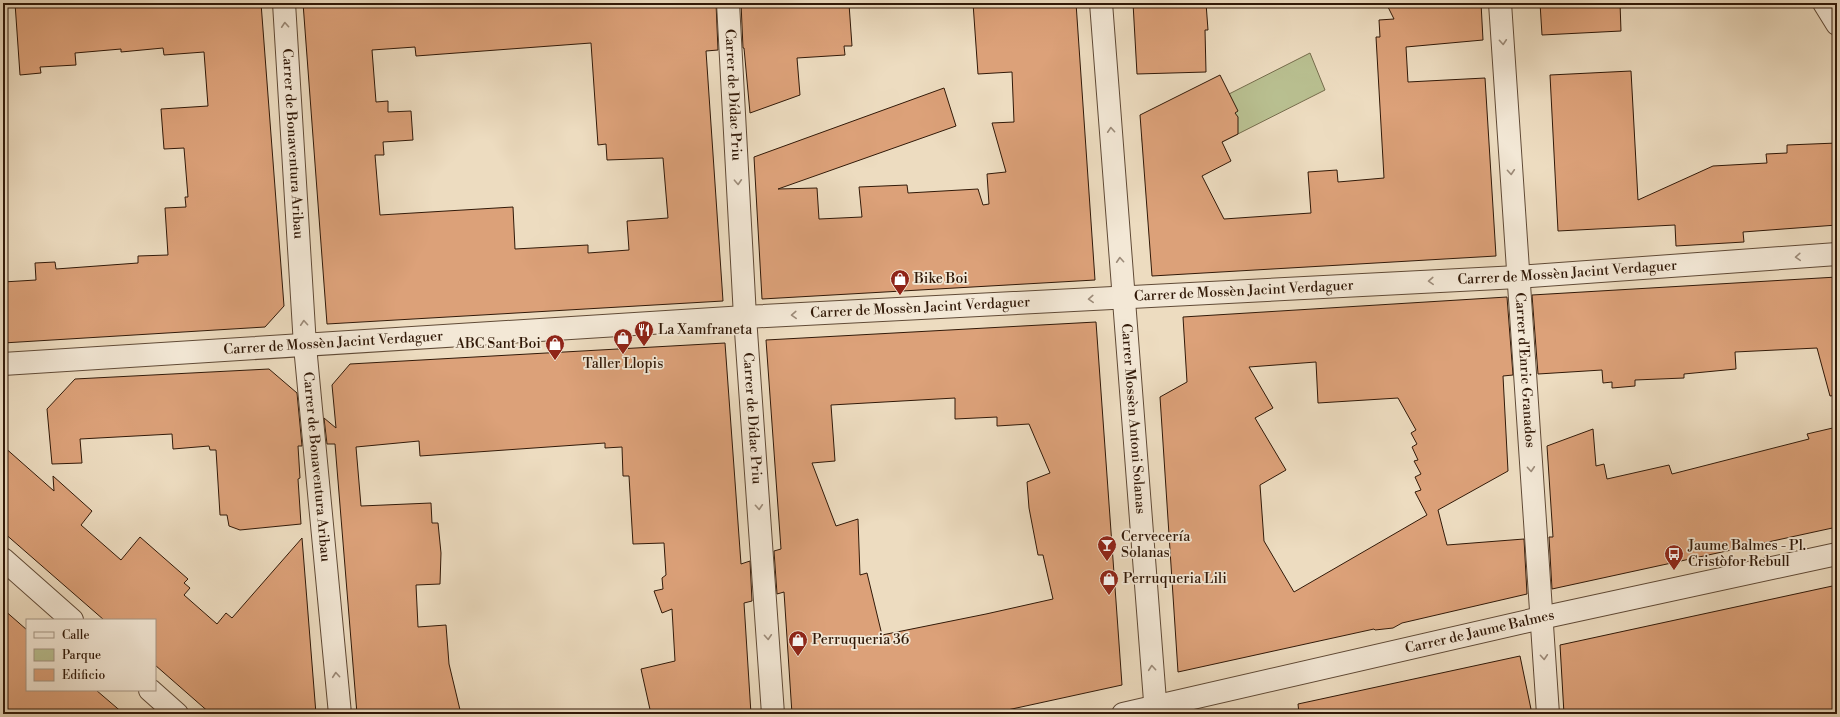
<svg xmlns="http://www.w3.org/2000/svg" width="1840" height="717" viewBox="0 0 1840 717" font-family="'Libre Bodoni',serif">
<rect width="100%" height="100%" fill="#eddcc0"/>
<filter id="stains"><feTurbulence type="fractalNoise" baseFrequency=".005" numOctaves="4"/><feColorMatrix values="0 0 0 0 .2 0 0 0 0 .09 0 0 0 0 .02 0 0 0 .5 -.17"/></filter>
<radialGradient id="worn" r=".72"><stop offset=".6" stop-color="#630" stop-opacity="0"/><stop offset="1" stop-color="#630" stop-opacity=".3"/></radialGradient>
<polygon fill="#b9c091" stroke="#756c4c" points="1310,53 1325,90 1222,142 1143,149 1142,138"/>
<g fill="#dca179" stroke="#311908" fill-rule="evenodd">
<polygon points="15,3 261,3 284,306 265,327 3,343 3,282 36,280 35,263 55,262 56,269 138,263 138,256 168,255 165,208 186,207 185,197 188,197 184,148 164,149 161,109 208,106 204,52 164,55 163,48 121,52 121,49 75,53 76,65 40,67 41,73 20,75"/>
<path d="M303,3H716L718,50L706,51L723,301L327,324ZM591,43L598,145L606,144L607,160L663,158L668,218L627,221L629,250L588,253V245L515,249L513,207L380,215L375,155H384L383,142L413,140L411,111L388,112V101L376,102L372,50L415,47L416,56Z"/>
<polygon points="741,3 849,4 852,46 844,46 845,55 797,58 800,95 750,113 744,48 743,48"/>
<polygon points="973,3 1076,3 1095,280 762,299 754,157 944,88 956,126 778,189 817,188 819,219 862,217 859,187 907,185 908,193 978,189 983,205 989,204 987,174 1006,172 992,123 1014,122 1012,72 978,74"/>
<polygon points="1133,3 1206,3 1208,30 1205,30 1206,72 1137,74"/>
<polygon points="1386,3 1481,3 1483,40 1406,47 1408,82 1485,78 1496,256 1152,276 1140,115 1220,75 1238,111 1235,113 1238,117 1238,134 1222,142 1231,161 1202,176 1224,219 1311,213 1308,172 1337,170 1338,182 1384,178 1376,37 1380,37 1379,20 1394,19"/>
<polygon points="1540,3 1620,3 1621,31 1542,35"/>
<polygon points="1631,71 1638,200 1713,166 1767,163 1766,154 1787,153 1787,145 1837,143 1837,225 1743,232 1744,242 1676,246 1675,225 1558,231 1550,75"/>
<polygon points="1837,277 1837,395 1830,396 1817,348 1735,352 1736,369 1684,374 1684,378 1635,380 1635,386 1612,388 1612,382 1603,383 1602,370 1538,374 1532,295"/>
<path d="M1507,297L1513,375L1503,376L1508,471L1438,510L1447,545L1524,539L1527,594L1402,623L1393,628L1375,630L1374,629L1178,672L1160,397L1187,382L1183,317ZM1316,362L1318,403L1398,398L1416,430L1411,433L1417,444L1412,447L1418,460L1414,461L1421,474L1415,477L1421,490L1415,492L1427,515L1294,592L1264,541L1260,485L1286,470L1255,418L1273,408L1249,367Z"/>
<path d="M1096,322L1122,685L989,714H792L784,592L777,594L774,551L781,549L766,340ZM955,398V419L997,417V426L1029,424L1050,473L1027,482L1029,508L1038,555H1043L1053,599L986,614L882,635L867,573L860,575L858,519L836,526L812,463L835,461L831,405Z"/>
<polygon points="725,343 741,564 750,561 752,601 744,603 751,714 651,714 641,669 675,661 672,609 662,613 654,591 663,589 662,578 666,575 664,543 633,544 629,476 623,476 622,447 605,448 605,443 420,456 419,441 356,447 361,506 431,503 432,523 438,523 441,553 440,584 416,585 418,627 446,625 449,664 461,714 357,714 335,444 327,444 324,418 336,428 332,385 350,364"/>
<polygon points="269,369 297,393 302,446 298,446 300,478 298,479 301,524 240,530 229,526 227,515 220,515 216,450 210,450 209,446 173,449 172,434 80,439 82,463 52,464 47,409 75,379"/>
<polygon points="1837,427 1837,527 1552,589 1549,537 1553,537 1547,446 1593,429 1596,466 1604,464 1607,479 1669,465 1672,474 1809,439 1807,434"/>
<polygon points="3,446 54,491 53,476 92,511 81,525 121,560 140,537 188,579 184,583 190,588 184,595 217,624 226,613 232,618 302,538 316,714 211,714 155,665 155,620 104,620 3,532"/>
<polygon points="1837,585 1837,714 1564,714 1560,645"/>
<polygon points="3,609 27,630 27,690 96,690 124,714 3,714"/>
<polygon points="1520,656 1532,714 1299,714 1298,704"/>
</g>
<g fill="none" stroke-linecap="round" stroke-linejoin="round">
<defs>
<g id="street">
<path id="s1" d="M284,3L305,346L340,714"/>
<path id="s2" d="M728,3L745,317L773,714"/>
<path id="s3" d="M1101,3L1156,714"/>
<path id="s4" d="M1500,3L1548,714"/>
<polyline points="1824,3 1837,24"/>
<path id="s5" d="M3,364L745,317L1518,277L1837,254"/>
<polyline points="3,559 72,620"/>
<polyline points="150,690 177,714"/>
<path id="s6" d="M1123,714L1541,618L1837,554"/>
</g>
</defs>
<use href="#street" stroke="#604a36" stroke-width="24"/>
<use href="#street" stroke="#f3e8d6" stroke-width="22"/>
</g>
<defs><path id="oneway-chevron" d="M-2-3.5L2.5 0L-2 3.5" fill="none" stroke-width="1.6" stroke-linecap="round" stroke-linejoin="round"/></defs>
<g stroke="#9c8b79">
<use href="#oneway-chevron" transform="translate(285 25) rotate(-94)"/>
<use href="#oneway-chevron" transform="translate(1503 42) rotate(86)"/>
<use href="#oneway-chevron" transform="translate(1111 130) rotate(-94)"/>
<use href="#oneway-chevron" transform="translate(1511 172) rotate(86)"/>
<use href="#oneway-chevron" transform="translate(738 182) rotate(87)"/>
<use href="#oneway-chevron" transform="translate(1798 257) rotate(176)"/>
<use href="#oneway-chevron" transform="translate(1120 260) rotate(-94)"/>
<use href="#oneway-chevron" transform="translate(1431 281) rotate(177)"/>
<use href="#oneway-chevron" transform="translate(1091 299) rotate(177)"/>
<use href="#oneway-chevron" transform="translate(794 315) rotate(177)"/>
<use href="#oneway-chevron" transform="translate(304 323) rotate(-94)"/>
<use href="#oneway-chevron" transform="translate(1531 469) rotate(86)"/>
<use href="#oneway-chevron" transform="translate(759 507) rotate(86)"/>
<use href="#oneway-chevron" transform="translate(768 637) rotate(86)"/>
<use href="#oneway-chevron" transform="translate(1544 657) rotate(86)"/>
<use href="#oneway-chevron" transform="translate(1152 668) rotate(-95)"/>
<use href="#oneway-chevron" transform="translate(336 675) rotate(-95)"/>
</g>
<defs>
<symbol id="shop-pin" viewBox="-11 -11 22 30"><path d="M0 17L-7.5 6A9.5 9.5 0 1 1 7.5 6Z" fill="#8f2418" stroke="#f3e8d6"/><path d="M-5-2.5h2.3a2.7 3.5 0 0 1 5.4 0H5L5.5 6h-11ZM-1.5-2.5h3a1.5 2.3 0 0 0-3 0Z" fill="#fff"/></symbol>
<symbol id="restaurant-pin" viewBox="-11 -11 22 30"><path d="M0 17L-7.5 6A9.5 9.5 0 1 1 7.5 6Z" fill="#8f2418" stroke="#f3e8d6"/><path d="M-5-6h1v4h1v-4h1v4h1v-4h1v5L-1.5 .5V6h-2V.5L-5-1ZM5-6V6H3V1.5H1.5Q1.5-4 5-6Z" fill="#fff"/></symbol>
<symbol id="bar-pin" viewBox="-11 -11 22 30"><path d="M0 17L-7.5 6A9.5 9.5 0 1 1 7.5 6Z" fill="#8f2418" stroke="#f3e8d6"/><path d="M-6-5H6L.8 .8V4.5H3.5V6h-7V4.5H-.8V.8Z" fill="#fff"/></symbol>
<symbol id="bus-pin" viewBox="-11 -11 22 30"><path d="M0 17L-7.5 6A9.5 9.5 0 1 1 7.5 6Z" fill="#8f2418" stroke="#f3e8d6"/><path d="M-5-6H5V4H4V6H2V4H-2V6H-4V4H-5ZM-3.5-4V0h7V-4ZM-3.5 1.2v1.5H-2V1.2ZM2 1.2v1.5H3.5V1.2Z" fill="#fff"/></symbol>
</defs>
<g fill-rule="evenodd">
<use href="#shop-pin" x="889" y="268" width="22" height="30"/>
<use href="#restaurant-pin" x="633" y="319" width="22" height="30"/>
<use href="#shop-pin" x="612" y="327" width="22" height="30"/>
<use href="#shop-pin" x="544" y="333" width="22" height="30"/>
<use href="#bar-pin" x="1096" y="534" width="22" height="30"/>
<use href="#bus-pin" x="1663" y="543" width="22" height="30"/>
<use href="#shop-pin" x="1098" y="568" width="22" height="30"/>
<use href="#shop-pin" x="787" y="629" width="22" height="30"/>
</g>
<g text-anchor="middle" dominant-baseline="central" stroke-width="3.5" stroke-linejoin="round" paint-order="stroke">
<g font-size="14" fill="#311908" stroke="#f3e8d6">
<text stroke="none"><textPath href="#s2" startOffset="92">Carrer de Dídac Priu</textPath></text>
<text stroke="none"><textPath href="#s1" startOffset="141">Carrer de Bonaventura Aribau</textPath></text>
<text stroke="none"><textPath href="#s5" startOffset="1567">Carrer de Mossèn Jacint Verdaguer</textPath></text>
<text stroke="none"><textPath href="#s5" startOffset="1243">Carrer de Mossèn Jacint Verdaguer</textPath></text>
<text stroke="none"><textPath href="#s5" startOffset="919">Carrer de Mossèn Jacint Verdaguer</textPath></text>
<text stroke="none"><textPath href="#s5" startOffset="331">Carrer de Mossèn Jacint Verdaguer</textPath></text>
<text stroke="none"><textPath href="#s4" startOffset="368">Carrer d'Enric Granados</textPath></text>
<text stroke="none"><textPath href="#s2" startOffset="416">Carrer de Dídac Priu</textPath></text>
<text stroke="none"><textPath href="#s3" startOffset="417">Carrer Mossèn Antoni Solanas</textPath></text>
<text stroke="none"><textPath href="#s1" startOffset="465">Carrer de Bonaventura Aribau</textPath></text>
<text stroke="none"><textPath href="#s6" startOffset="366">Carrer de Jaume Balmes</textPath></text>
</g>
<g font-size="14" fill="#311908" stroke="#f3e8d6" text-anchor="start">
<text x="914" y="279">Bike Boi</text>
<text x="658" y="330">La Xamfraneta</text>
<text x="541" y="344" text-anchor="end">ABC Sant Boi</text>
<text x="623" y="364" text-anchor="middle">Taller Llopis</text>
<text x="1121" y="537">Cervecería<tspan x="1121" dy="16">Solanas</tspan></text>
<text x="1688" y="546">Jaume Balmes - Pl.<tspan x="1688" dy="16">Cristòfor Rebull</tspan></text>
<text x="1123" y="579">Perruqueria Lili</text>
<text x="812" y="640">Perruqueria 36</text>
</g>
</g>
<rect width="1840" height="717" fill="none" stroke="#eddcc0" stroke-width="16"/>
<rect x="4" y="4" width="1832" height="709" fill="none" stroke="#311908" stroke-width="2"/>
<rect x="8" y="8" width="1824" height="701" fill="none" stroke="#311908"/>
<rect x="26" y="619" width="130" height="72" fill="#f3e8d6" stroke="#a59584"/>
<rect x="34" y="632" width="20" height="6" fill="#f3e8d6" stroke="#a59584"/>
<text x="62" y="639" font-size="12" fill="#311908">Calle</text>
<rect x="34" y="649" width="20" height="12" fill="#b9c091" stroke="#a59584"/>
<text x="62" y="659" font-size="12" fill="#311908">Parque</text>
<rect x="34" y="669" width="20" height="12" fill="#dca179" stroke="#a59584"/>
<text x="62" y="679" font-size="12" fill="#311908">Edificio</text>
<rect width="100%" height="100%" filter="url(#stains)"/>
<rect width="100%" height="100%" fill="url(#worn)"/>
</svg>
